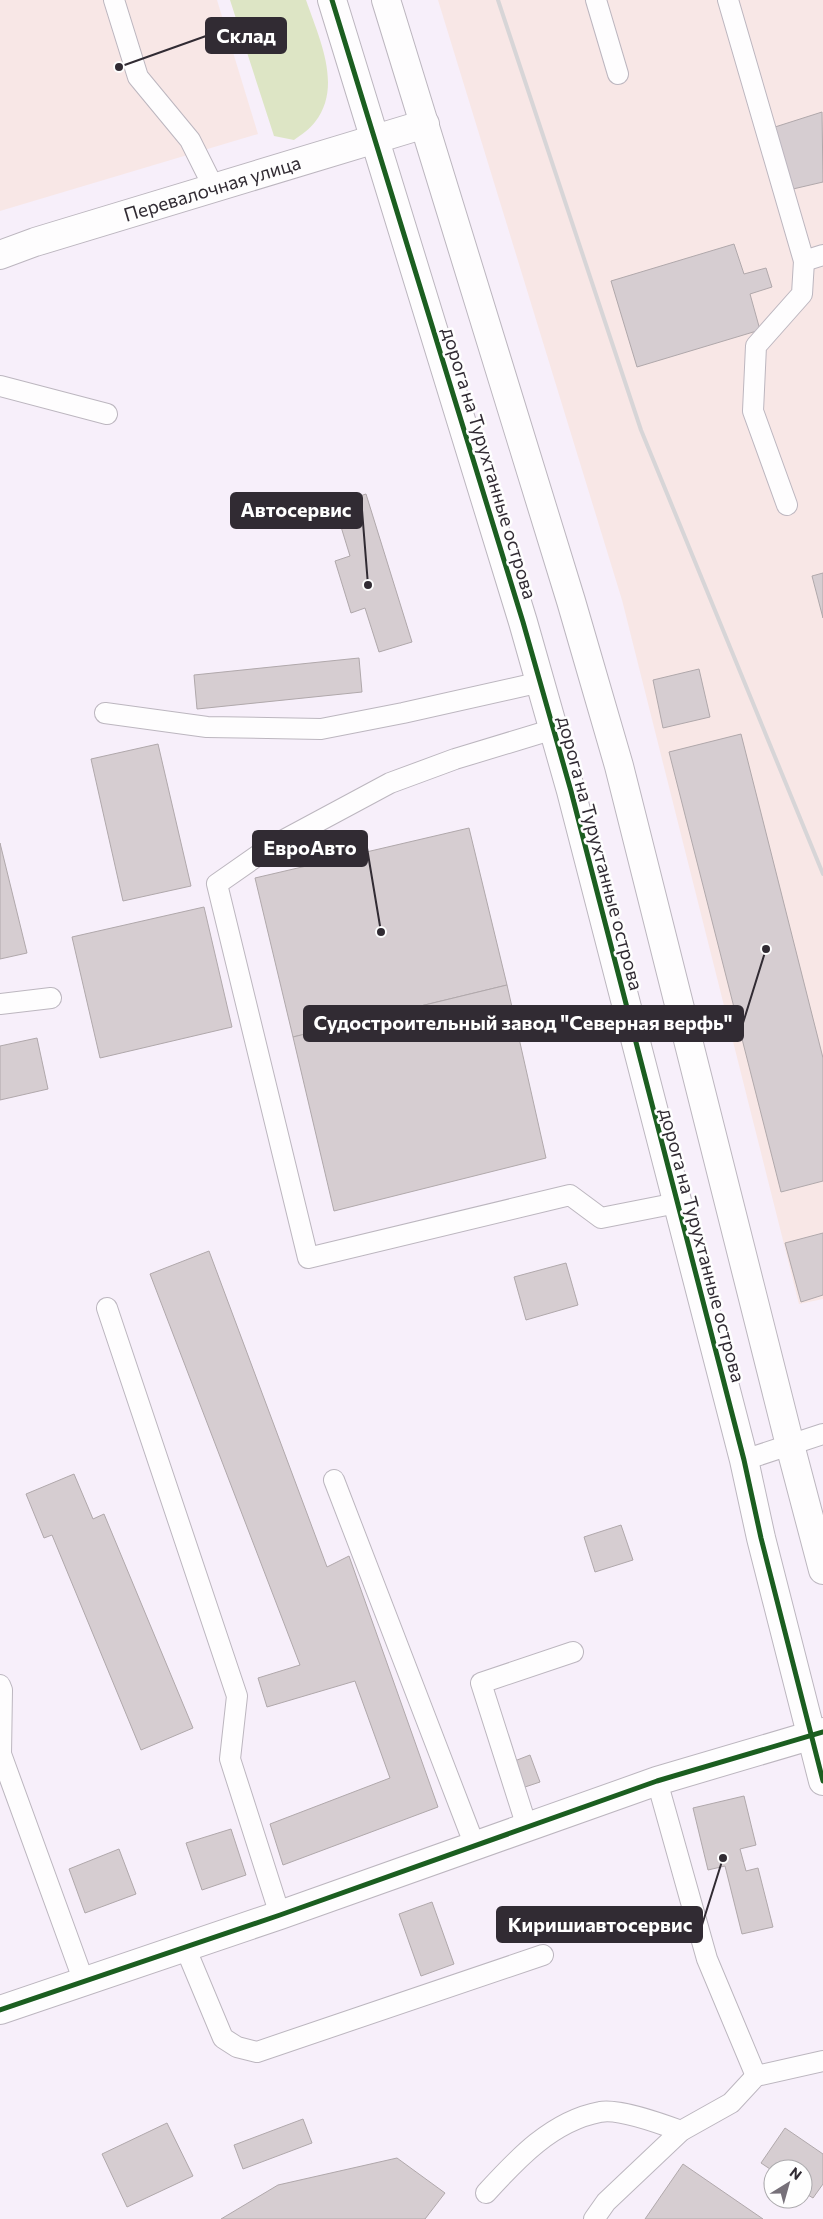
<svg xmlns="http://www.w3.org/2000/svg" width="823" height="2219" viewBox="0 0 823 2219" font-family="Commissioner,sans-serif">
<rect width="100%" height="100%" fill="#f7effa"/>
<g fill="#f8e7e6">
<polygon points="0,0 217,0 258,134 0,211"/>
<polygon points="438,0 823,0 823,1299 799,1304 622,600"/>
</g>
<path fill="#dde5c5" d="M230,0H306C319,38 343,86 315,122C310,129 301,135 294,140L274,136Z"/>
<g fill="#d6cdd1" stroke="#b0a8ab">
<polygon points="822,112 823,182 793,189 775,127"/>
<polygon points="734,244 744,274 766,268 772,287 750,294 760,330 637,367 611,281"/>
<polygon points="366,494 412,642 379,652 365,608 351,613 335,561 350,556 334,504"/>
<polygon points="823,573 823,618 812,576"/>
<polygon points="359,658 362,692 197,709 194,675"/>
<polygon points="699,669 710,717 663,728 653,680"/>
<polygon points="741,734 823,1058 823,1181 781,1192 669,752"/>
<polygon points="158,744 191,886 123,901 91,759"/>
<polygon points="469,828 507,985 293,1037 255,878"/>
<polygon points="0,843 27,953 0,959"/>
<polygon points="204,907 232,1027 100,1058 72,937"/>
<polygon points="507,985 546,1158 334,1211 293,1037"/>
<polygon points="37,1038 48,1089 0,1100 0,1046"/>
<polygon points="823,1233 823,1295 801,1302 785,1243"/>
<polygon points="209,1251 327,1567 349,1556 438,1807 283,1865 270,1824 390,1778 355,1681 267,1707 258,1678 300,1665 150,1274"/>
<polygon points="566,1263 578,1305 526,1320 514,1277"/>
<polygon points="74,1474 93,1519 104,1514 193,1728 141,1750 52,1535 44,1538 26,1494"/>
<polygon points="621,1525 633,1560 595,1572 584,1537"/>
<polygon points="530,1755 540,1782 522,1788 512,1762"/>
<polygon points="744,1796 756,1845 740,1849 746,1871 758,1868 773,1927 742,1934 725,1866 708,1870 693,1808"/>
<polygon points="231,1829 246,1875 202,1890 186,1843"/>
<polygon points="119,1849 136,1894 85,1913 69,1869"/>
<polygon points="432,1902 454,1964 421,1976 399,1914"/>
<polygon points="303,2119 312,2143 243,2169 234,2145"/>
<polygon points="167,2123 193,2176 127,2207 102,2154"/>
<polygon points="785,2128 823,2154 823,2184 813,2198 803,2192 803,2169 773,2169 773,2171 761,2163"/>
<polygon points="397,2158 445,2193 425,2219 221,2219 278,2185"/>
<polygon points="683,2164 763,2219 645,2219"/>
</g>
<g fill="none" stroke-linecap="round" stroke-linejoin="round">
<defs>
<g id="lane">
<polyline points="114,0 138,77 190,140 214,188"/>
<polyline points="596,0 618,74"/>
<polyline points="728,0 804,261 823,255"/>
<polyline points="0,386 107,414"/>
<polyline points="787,505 753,411 756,346 802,294 804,261"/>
<polyline points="105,713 207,727 321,729 403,713 541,682"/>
<polyline points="554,729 455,759 390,783 267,849 217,884 308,1258 570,1195 601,1218 677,1203"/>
<polyline points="0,1004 51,998"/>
<polyline points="107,1308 237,1696 230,1759 280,1915"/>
<polyline points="744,1460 823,1434"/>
<polyline points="334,1480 475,1846"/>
<polyline points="0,1685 2,1690 1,1754 84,1982"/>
<polyline points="657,1781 707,1959 756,2076"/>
<polyline points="527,1827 481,1683 573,1652"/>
<polyline points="185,1947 223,2038 237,2047 257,2052 543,1955"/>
<path d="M486,2193C517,2159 552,2121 600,2112C618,2108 662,2124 681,2131"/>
<polyline points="594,2219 606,2202 681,2131 731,2103 756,2076 823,2061"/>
</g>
<g id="street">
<polyline points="0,255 35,242 425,124"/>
<polyline points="0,2010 280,1915 657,1781 823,1732"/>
</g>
<g id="secondary">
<polyline points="332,0 523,622 571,791 744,1460 761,1538 823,1781"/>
<polyline points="386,0 571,601 619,766 790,1445 823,1570"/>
</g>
</defs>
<use href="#lane" stroke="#bcb6bf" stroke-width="22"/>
<use href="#street" stroke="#bcb6bf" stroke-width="30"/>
<use href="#secondary" stroke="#bcb6bf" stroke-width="30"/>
<use href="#lane" stroke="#fefdfe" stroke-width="20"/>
<use href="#street" stroke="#fefdfe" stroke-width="28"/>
<use href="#secondary" stroke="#fefdfe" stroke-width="28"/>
<polyline stroke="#d7d5d7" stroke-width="4" points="498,0 641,430 823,874"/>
<defs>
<g id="cycleway">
<polyline points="332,0 523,622 571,791 744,1460 761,1538 823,1781"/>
<polyline points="0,2010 280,1915 657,1781 823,1732"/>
</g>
</defs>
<use href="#cycleway" stroke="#fefefe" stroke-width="8"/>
<use href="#cycleway" stroke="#1b5e20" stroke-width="5"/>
</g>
<g text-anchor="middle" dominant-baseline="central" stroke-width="5" stroke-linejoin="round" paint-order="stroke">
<g font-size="19" fill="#312b33" stroke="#fefefe">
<text transform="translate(212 188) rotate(-17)">Перевалочная улица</text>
<text transform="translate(490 463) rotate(73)">дорога на Турухтанные острова</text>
<text transform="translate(601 853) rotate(75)">дорога на Турухтанные острова</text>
<text transform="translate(703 1245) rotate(75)">дорога на Турухтанные острова</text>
</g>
</g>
<path fill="none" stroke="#312b33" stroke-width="2" d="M119 67L206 36M368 585L362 510M381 932L367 848M766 949L743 1023M723 1858L702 1925"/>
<g fill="#312b33" stroke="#fefefe" stroke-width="2">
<circle cx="119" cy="67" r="5"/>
<circle cx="368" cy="585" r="5"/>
<circle cx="381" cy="932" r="5"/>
<circle cx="766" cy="949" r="5"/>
<circle cx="723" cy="1858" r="5"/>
</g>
<g fill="#312b33" stroke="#312b33" stroke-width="2">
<rect x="206" y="18" width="80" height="35" rx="5"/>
<rect x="231" y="493" width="131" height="35" rx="5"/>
<rect x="253" y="831" width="114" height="35" rx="5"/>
<rect x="304" y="1006" width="439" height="35" rx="5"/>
<rect x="497" y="1907" width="205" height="35" rx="5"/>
</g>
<g font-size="20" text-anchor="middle" font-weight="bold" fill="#fff">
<text x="246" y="43">Склад</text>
<text x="296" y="517">Автосервис</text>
<text x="310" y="855">ЕвроАвто</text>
<text x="523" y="1030">Судостроительный завод "Северная верфь"</text>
<text x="600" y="1932">Киришиавтосервис</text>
</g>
<g transform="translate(788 2184) rotate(37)"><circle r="24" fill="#fefefe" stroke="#acaaad"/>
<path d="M0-4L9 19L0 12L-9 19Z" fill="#767079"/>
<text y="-8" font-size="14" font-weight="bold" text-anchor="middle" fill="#312b33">N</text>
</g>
</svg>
